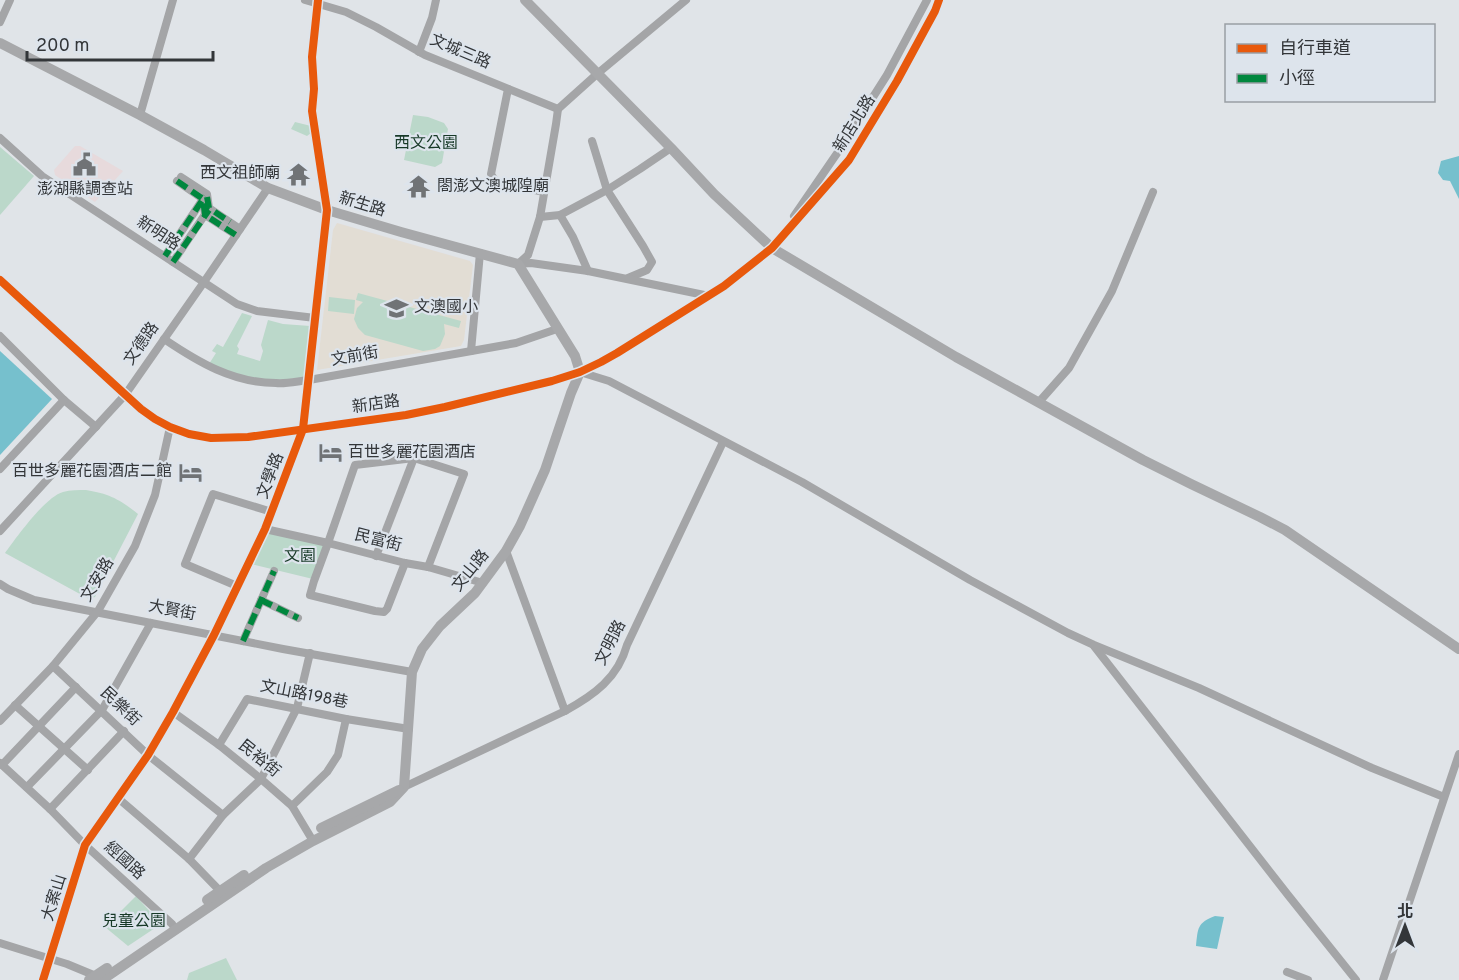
<svg xmlns="http://www.w3.org/2000/svg" width="1459" height="980" viewBox="0 0 1459 980" font-family="Overpass,'Noto Sans TC',sans-serif">
<rect width="100%" height="100%" fill="#e0e4e8"/>
<polygon fill="#e7dadc" points="75,146 80,146 123,171 95,202 55,175 54,170"/>
<polygon fill="#e2ddd4" points="337,223 470,261 473,265 464,340 461,346 317,370 333,230"/>
<g fill="#bbd8ca">
<polygon points="413,115 428,117 444,123 448,129 442,163 435,167 404,160"/>
<polygon points="295,122 311,126 311,133 307,136 291,129"/>
<polygon points="0,147 34,176 0,215"/>
<polygon points="358,293 461,321 459,328 444,324 445,334 440,346 435,349 423,351 365,335 358,328 354,319 357,308 363,302 356,300"/>
<polygon points="329,297 355,300 354,314 328,311"/>
<polygon points="242,313 252,316 237,346 239,349 237,354 260,361 263,351 261,345 268,320 283,324 310,326 308,379 276,381 243,377 209,364 216,353 212,351 217,344 223,347"/>
<path d="M86,490C110,494 119,499 138,514L95,597L89,599L5,553C16,538 45,497 63,492C70,490 79,490 86,490Z"/>
<polygon points="266,531 326,545 313,579 251,564"/>
<polygon points="136,896 161,924 128,946 105,927"/>
<polygon points="226,958 237,980 187,980 189,973"/>
</g>
<g fill="#76c0cd">
<polygon points="1459,156 1459,199 1450,181 1443,180 1438,173 1441,161"/>
<polygon points="0,351 52,399 0,455"/>
<path d="M1215,916L1224,917L1217,949L1196,946C1198,928 1197,923 1215,916Z"/>
</g>
<g fill="none" stroke-linecap="round" stroke-linejoin="round">
<g stroke="#a4a5a7" stroke-width="8">
<polyline points="305,0 346,12 376,27 425,55 558,109 597,74 686,0"/>
<polyline points="0,22 10,0"/>
<polyline points="419,52 432,18 436,0"/>
<polyline points="508,89 491,174 496,182 544,192"/>
<polyline points="140,115 173,0"/>
<polyline points="0,138 42,176 237,304 257,311 315,318"/>
<polyline points="592,141 607,190 643,246 652,262 647,270 628,278"/>
<polyline points="181,177 207,194 209,208 240,229"/>
<polyline points="177,181 203,199 205,215 236,235"/>
<polyline points="560,215 573,237 588,271"/>
<polyline points="794,216 840,149 887,75 927,0"/>
<polyline points="540,217 560,215 607,190 640,169 671,148"/>
<polyline points="165,256 203,199"/>
<polyline points="173,262 208,210"/>
<polyline points="518,264 531,263 588,271 709,296"/>
<polyline points="518,264 528,255 540,217 556,124 558,109"/>
<polyline points="0,280 141,409 155,419 170,427 189,434 211,438 248,437 406,415 445,407 552,381 580,372 601,362 617,353 724,286 772,248 849,160 897,81 935,11 939,0"/>
<polyline points="0,336 64,400 96,427"/>
<path d="M164,339C198,362 233,383 276,383C287,384 298,381 309,380L516,343L557,329"/>
<polyline points="471,351 480,253"/>
<polyline points="580,372 609,381 802,482 970,580 1068,633 1094,645 1199,688 1372,768 1444,797"/>
<polyline points="1039,402 1069,368 1112,291 1153,192"/>
<polyline points="0,469 64,400"/>
<polyline points="265,529 328,543 405,563 428,567 483,583"/>
<polyline points="0,531 125,395 204,282 268,188"/>
<polyline points="506,551 565,711"/>
<polyline points="376,556 414,458"/>
<polyline points="405,563 387,609 384,612 375,611 310,595 314,581 328,543 355,465 414,458 464,474 428,567"/>
<polyline points="0,584 8,589 34,600 283,649 412,672"/>
<polyline points="237,586 185,564 213,494 272,512"/>
<polyline points="261,600 298,618"/>
<polyline points="243,641 274,571"/>
<polyline points="1094,646 1288,895 1356,980"/>
<polyline points="53,666 148,755 223,815"/>
<polyline points="15,705 88,770"/>
<polyline points="173,712 219,745 261,779 292,806 313,841"/>
<polyline points="0,721 53,666 98,611 135,546 155,495 170,427"/>
<polyline points="219,745 247,699 346,719 409,729"/>
<polyline points="0,763 50,809 85,845 172,924 176,930"/>
<polyline points="2,765 76,687"/>
<polyline points="27,787 102,710 151,623"/>
<path d="M404,787L565,711C594,695 618,678 627,645L723,442"/>
<polyline points="119,799 189,859 220,891"/>
<polyline points="292,806 327,772 338,755 346,719"/>
<polyline points="50,809 124,731"/>
<polyline points="189,859 223,815 261,779 297,708 310,653"/>
<polyline points="0,943 67,964 96,976"/>
<polyline points="1287,972 1308,980"/>
<polyline points="43,980 85,845 148,755 173,712 214,635 265,529 303,429 327,210 312,111 314,89 312,57 318,0"/>
<polyline points="1383,980 1459,754"/>
</g>
<g stroke="#a7a8aa" stroke-width="10">
<polyline points="525,0 671,148 714,194 772,248 956,357 1143,460 1191,484 1260,517 1285,530 1459,649"/>
<polyline points="0,43 140,115 204,150 268,188 327,210 401,232 518,264 575,356 580,372 571,393 545,470 520,526 506,551 475,593 440,626 422,649 412,672 404,787 390,802 313,841 266,868 102,980"/>
<polyline points="321,828 399,790"/>
<polyline points="207,900 244,875"/>
<polyline points="89,980 107,968"/>
</g>
<g stroke="#00873e" stroke-width="6" stroke-dasharray="12 6" stroke-linecap="butt">
<polyline points="177,181 203,199 205,215 236,235"/>
<polyline points="207,197 209,208 230,222"/>
<polyline points="165,256 205,196"/>
<polyline points="173,262 209,210"/>
<polyline points="261,600 298,618"/>
<polyline points="243,641 274,571"/>
</g>
<defs>
<g id="cycleway">
<polyline points="0,280 141,409 155,419 170,427 189,434 211,438 248,437 406,415 445,407 552,381 580,372 601,362 617,353 724,286 772,248 849,160 897,81 935,11 939,0"/>
<polyline points="43,980 85,845 148,755 173,712 214,635 265,529 303,429 327,210 312,111 314,89 312,57 318,0"/>
</g>
</defs>
<use href="#cycleway" stroke="#dde4ec" stroke-width="11"/>
<use href="#cycleway" stroke="#e8590c" stroke-width="8"/>
</g>
<defs>
<symbol id="civic-bare" viewBox="-9 -9 18 18"><path d="M-.6-6.5H3V-4.5H.6V-3L4-1V1h2V6H-6V1h2V-1L-.6-3ZM-1.2 2.5V6h2.4V2.5Z" fill="#707376" stroke="#dde4ec" stroke-width="2.5" paint-order="stroke"/></symbol>
<symbol id="temple-bare" viewBox="-9 -9 18 18"><path d="M0-6L5-2H3V0L6.5 2.5H4V6H1.5V3h-3V6H-4V2.5H-6.5L-3 0V-2H-5Z" fill="#707376" stroke="#dde4ec" stroke-width="2.5" paint-order="stroke"/></symbol>
<symbol id="school-bare" viewBox="-9 -9 18 18"><path d="M0-5L7-2L0 1L-7-2ZM-4 1L0 2.5L4 1V4Q0 6-4 4Z" fill="#707376" stroke="#dde4ec" stroke-width="2.5" paint-order="stroke"/></symbol>
<symbol id="hotel-bare" viewBox="-9 -9 18 18"><path d="M-6-4.5h1.5V1H6V5H4.5V3h-9V5H-6ZM-4 0a1.8 1.8 0 1 1 3.6 0ZM.5 0V-2.5h3Q6-2.5 6 0Z" fill="#707376" stroke="#dde4ec" stroke-width="2.5" paint-order="stroke"/></symbol>
</defs>
<g fill-rule="evenodd">
<use href="#civic-bare" x="68" y="148" width="33" height="33"/>
<use href="#temple-bare" x="282" y="158" width="33" height="33"/>
<use href="#temple-bare" x="402" y="170" width="33" height="33"/>
<use href="#school-bare" x="380" y="292" width="33" height="33"/>
<use href="#hotel-bare" x="314" y="436" width="33" height="33"/>
<use href="#hotel-bare" x="174" y="456" width="33" height="33"/>
</g>
<g text-anchor="middle" dominant-baseline="central" stroke-width="4.5" stroke-linejoin="round" paint-order="stroke">
<g font-size="16" fill="#333639" stroke="#dde4ec">
<text transform="translate(460 52) rotate(23)">文城三路</text>
<text transform="translate(855 124) rotate(-58)">新店北路</text>
<text transform="translate(362 205) rotate(17)">新生路</text>
<text transform="translate(158 234) rotate(33)">新明路</text>
<text transform="translate(142 344) rotate(-55)">文德路</text>
<text transform="translate(355 357) rotate(-10)">文前街</text>
<text transform="translate(376 405) rotate(-8)">新店路</text>
<text transform="translate(271 476) rotate(-69)">文學路</text>
<text transform="translate(378 541) rotate(14)">民富街</text>
<text transform="translate(471 571) rotate(-51)">文山路</text>
<text transform="translate(98 580) rotate(-59)">文安路</text>
<text transform="translate(172 611) rotate(11)">大賢街</text>
<text transform="translate(611 643) rotate(-63)">文明路</text>
<text transform="translate(304 695) rotate(11)">文山路198巷</text>
<text transform="translate(120 707) rotate(43)">民樂街</text>
<text transform="translate(259 759) rotate(39)">民裕街</text>
<text transform="translate(124 861) rotate(42)">經國路</text>
<text transform="translate(55 898) rotate(-73)">大案山</text>
</g>
<g font-size="16" fill="#173927" stroke="#dde4ec">
<text x="426" y="144">西文公園</text>
<text x="300" y="557">文園</text>
<text x="134" y="922">兒童公園</text>
</g>
<g font-size="16" fill="#333639" stroke="#dde4ec" text-anchor="start">
<text x="280" y="174" text-anchor="end">西文祖師廟</text>
<text x="437" y="187">閤澎文澳城隍廟</text>
<text x="85" y="190" text-anchor="middle">澎湖縣調查站</text>
<text x="414" y="308">文澳國小</text>
<text x="348" y="453">百世多麗花園酒店</text>
<text x="172" y="472" text-anchor="end">百世多麗花園酒店二館</text>
</g>
</g>
<rect x="1225" y="24" width="210" height="78" fill="#dde4ec" stroke="#999ea4" stroke-width="1.5"/>
<rect x="1237" y="44" width="30" height="9" fill="#e8590c" stroke="#999ea4" stroke-width="1.5"/>
<text x="1279" y="54" font-size="18" fill="#333639">自行車道</text>
<rect x="1237" y="74" width="30" height="9" fill="#00873e" stroke="#999ea4" stroke-width="1.5"/>
<text x="1279" y="84" font-size="18" fill="#333639">小徑</text>
<g transform="translate(1405 926)" stroke="#dde4ec" stroke-width="4.5" paint-order="stroke">
<path d="M0-4.5L10 22L0 15L-10 22Z" fill="#333639"/>
<text y="-9" font-size="16" font-weight="bold" text-anchor="middle" fill="#333639">北</text>
</g>
<path d="M27 51v9h186v-9" fill="none" stroke="#333639" stroke-width="3"/>
<text x="36" y="51" font-size="18" fill="#333639" stroke="#dde4ec" stroke-width="4.5" paint-order="stroke">200 m</text>
</svg>
